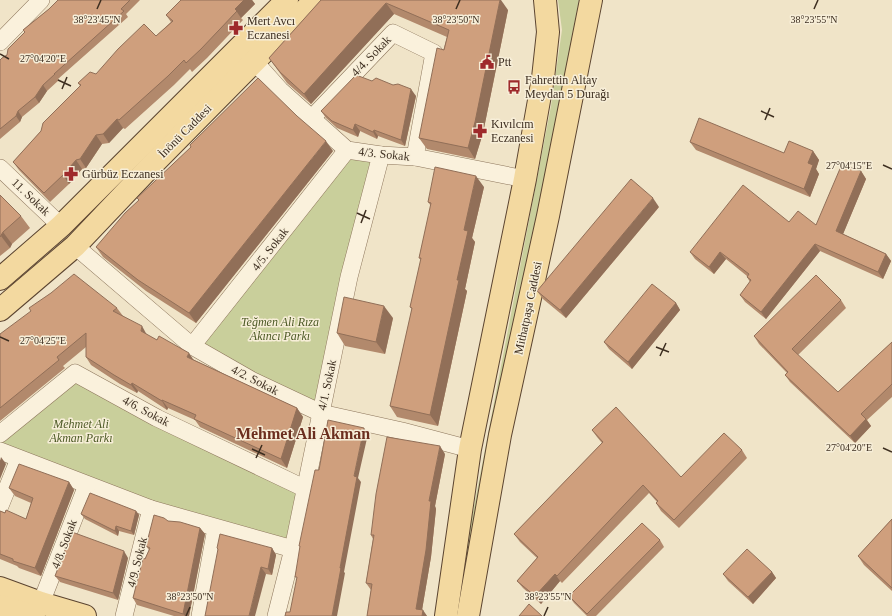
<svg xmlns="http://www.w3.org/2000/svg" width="892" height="616" viewBox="0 0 892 616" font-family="Georgia,serif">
<rect width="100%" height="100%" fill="#f0e4c8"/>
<g fill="#c9cf9b">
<polygon points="558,0 579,0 463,616 453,616 551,106 562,30"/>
<polygon points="347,150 381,155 321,413 192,346"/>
<polygon points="75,373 306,489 293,549 0,451 0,434"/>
</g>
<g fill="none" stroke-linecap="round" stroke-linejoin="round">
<defs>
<g id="street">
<polyline points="0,42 41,0"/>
<polyline points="254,61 280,90 347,150 381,155 415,157 525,179"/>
<polyline points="311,119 393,33 434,53 415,157"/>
<polyline points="0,168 61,226"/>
<polyline points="75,246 192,346 253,381 321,413 402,431 470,449"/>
<polyline points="192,346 347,150"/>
<polyline points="0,434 75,373 157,418 306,489"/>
<polyline points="0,451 151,509 293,549"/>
<polyline points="0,506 19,459"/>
<polyline points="41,603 87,485"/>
<polyline points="124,616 151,509"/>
<polyline points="200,616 216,528"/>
<polyline points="276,616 293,549 349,277 381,155"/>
</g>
<g id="primary">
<polyline points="0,279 61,226 287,0"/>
<polyline points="0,310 75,246 151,166 315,0"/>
<polyline points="0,588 41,603 85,616"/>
<polyline points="0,606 34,616"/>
<polyline points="446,616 470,449 525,179 543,78 548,32 545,0"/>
<polyline points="468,616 500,435 548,216 591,0"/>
</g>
</defs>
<use href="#street" stroke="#8d765c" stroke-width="18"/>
<use href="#primary" stroke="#5b4430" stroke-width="24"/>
<use href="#street" stroke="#faf1dc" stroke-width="17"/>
<use href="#primary" stroke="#f3d9a0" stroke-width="22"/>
</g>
<g fill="#b2896c">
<polygon points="58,0 140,0 126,14 128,17 58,79 59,80 47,91 39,103 22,117 20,122 0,139 0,60 7,55 25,32 23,30 49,9"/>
<polygon points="181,0 252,0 255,4 241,18 243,20 207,58 192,72 190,69 174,85 125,129 123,128 109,143 102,144 86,168 82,169 69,184 50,202 19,170 13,162 41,131 80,86 78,83 96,74 156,36 171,22 166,15"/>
<polygon points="321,0 508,10 483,133 475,159 427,149 419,138 447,37 394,14 311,104 287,83 269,58"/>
<polygon points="372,81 416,96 405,146 378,136 377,139 360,131 358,137 337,128 326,118 321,111"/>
<polygon points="690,142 784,153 813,151 819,160 816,169 819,174 810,197 696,150"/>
<polygon points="333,151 196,323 146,291 103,257 96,247"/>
<polygon points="861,171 866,179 843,234 886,254 891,261 883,279 820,251 766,319 745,302 740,295 750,282 747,277 747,276 726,259 714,274 695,259 690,252 789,222 816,225"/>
<polygon points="484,187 472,238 475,242 465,289 467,291 438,426 397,417 390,406 412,309 410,307 421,260 419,258 431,206 428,202"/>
<polygon points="0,195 21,216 30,228 12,244 10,248 0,256"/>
<polygon points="659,207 566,318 543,299 537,291"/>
<polygon points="841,300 846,308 798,355 838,392 892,342 892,397 867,420 871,426 855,443 790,382 785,375 787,373 759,344 754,336"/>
<polygon points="676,303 680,310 632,369 609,349 604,342"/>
<polygon points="117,308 123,316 147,335 157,340 194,360 297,408 303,417 287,468 200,427 195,420 168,408 167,410 138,391 137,393 120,384 91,365 86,357 86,347 63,366 65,368 0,421 0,334"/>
<polygon points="393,318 385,354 345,346 337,333"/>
<polygon points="592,430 681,477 742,450 747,458 679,528 661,511 656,503 657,502 649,493 562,583 560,581 541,604 523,588 517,581 537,558 520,542 514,534 602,443 597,437"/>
<polygon points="445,454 435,506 436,509 431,557 422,610 427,616 367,616 371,590 366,583 373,539 371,535"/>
<polygon points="69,482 74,490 41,576 19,568 17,566 0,559 0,511 26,519 31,503 15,496 9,488"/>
<polygon points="136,511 139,515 134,535 119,531 118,536 85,519 81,514"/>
<polygon points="892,519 892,591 864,565 858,556"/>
<polygon points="168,521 200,528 205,534 189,616 174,616 137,605 133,598 145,559 149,550 146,546"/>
<polygon points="660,540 664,547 596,616 587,616 574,603 569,596"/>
<polygon points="217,548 272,548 276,555 272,575 266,574 218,550"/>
<polygon points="128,558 118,600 60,582 55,576"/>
<polygon points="772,572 776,578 753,604 728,581 723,574"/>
</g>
<g fill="#916f58">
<polygon points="244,0 252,0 255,4 241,18 235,9"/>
<polygon points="500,0 501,0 508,10 483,133 475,159 468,148"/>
<polygon points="386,3 394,14 311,104 304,94"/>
<polygon points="43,85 47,91 39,103 35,97"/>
<polygon points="411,89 416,96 405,146 401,140"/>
<polygon points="18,111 22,117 20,122 16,116"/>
<polygon points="117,119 123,128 109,143 103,134"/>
<polygon points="355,124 360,131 358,137 353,130"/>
<polygon points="374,130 378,136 377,139 373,132"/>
<polygon points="96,135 102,144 86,168 80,159"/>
<polygon points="326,141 333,151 196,323 189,313"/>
<polygon points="813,151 819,160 816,169 819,174 810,197 804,189 808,163"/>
<polygon points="76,160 82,169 69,184 63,175"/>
<polygon points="861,171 866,179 841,239 836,231"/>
<polygon points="476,176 484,187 472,238 475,242 465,289 467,291 438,426 430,415 457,280 464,230"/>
<polygon points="653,198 659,207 566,318 560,310"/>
<polygon points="3,232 12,244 10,248 1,236"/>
<polygon points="815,244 820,251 766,319 761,312"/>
<polygon points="720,252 726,259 714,274 709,267"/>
<polygon points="886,254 891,261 883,279 878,272"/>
<polygon points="676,303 680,310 632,369 628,362"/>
<polygon points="384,306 393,318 385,354 376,342"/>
<polygon points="142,326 147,335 141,331"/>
<polygon points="189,353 195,362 187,357"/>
<polygon points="132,383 138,391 137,393 131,385"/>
<polygon points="162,400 168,408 167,410 162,401"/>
<polygon points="297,408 303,417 287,468 281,459"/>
<polygon points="866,419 871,426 855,443 850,436"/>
<polygon points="364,428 368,434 358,478 361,482 344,572 345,573 337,616 332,616 340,568 354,476"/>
<polygon points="440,446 445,454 435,506 436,509 431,557 421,616 416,609 429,501"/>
<polygon points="1,457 6,464 0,479 0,461"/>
<polygon points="69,482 74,490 41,576 35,568"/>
<polygon points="136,511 139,515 134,535 131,531"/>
<polygon points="116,526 119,531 118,536 115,531"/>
<polygon points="200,528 205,534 189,616 185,616 183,614"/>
<polygon points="272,548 276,555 272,575 268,569"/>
<polygon points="124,551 128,558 118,600 113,593"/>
<polygon points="261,567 266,574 255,616 249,616"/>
<polygon points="772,572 776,578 753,604 748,597"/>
<polygon points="555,574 560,581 541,604 535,596"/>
<polygon points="423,610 427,616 422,616"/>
</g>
<g fill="#cf9f7d" stroke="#916f58">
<polygon points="58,0 130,0 121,9 124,11 54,74 55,74 43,85 35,97 18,111 16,116 0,129 0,60 2,58 7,55 8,49 25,32 23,30 49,9"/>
<polygon points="181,0 244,0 235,9 237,11 201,49 186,63 184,60 168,76 119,120 117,119 103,134 96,135 80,159 76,160 63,175 44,193 13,162 41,131 43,123 81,85 78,83 90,72 96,74 118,49 144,24 156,36 173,21 166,15"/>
<polygon points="321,0 500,0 475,122 468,148 419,138 437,48 444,50 449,30 386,3 304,94 280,72 269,58"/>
<polygon points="356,75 372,81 376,78 393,85 398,84 411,89 401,140 374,130 373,132 355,124 353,130 332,121 321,111"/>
<polygon points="258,78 297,116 326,141 189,313 138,280 96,247 125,213 139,200 137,198 191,147 190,145"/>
<polygon points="699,118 784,153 789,141 813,151 808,163 813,165 804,189 690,142"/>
<polygon points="842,164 861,171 836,231 886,254 878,272 815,244 761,312 740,295 751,280 747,277 749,274 720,252 709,267 690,252 743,185 789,222 798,211 816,225"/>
<polygon points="435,167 476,176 464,230 468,231 457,280 459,280 430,415 390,406 412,308 410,307 421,258 419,258 431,203 428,202"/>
<polygon points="631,179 653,198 560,310 537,291"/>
<polygon points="0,195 21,216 3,232 0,237"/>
<polygon points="74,274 117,308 113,311 142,326 141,331 157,340 159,336 189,353 187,357 297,408 281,459 194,419 196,415 162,400 162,401 132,383 131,385 114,375 86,357 86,333 57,357 59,360 0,408 0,334 31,311 29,308 51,293"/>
<polygon points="816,275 841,300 792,349 838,392 892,342 892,384 861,414 866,419 850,436 785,375 788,372 754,336"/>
<polygon points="652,284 676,303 628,362 604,342"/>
<polygon points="344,297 384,306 376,342 337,333"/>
<polygon points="616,407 681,477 724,433 742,450 674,520 656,503 658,501 643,485 557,576 555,574 535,596 517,581 538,557 514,534 603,442 592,430"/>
<polygon points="328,420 364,428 354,476 357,477 340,568 341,568 332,616 285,616 286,612 290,612 297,577 295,577 300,546 299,546 315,470 319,470"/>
<polygon points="387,437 440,446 429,501 431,501 426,550 416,609 423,610 422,616 367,616 372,584 366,583 374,535 371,535 376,494"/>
<polygon points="19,464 69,482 35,568 13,561 13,559 0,554 0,511 5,513 6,510 26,519 33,498 9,488"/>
<polygon points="90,493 136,511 131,531 116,526 115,531 81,514"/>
<polygon points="154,515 164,518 168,521 180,522 200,528 183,614 133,598 143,558 145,559 150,548 146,546"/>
<polygon points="892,519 892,588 858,556"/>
<polygon points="642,523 660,540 587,614 569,596"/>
<polygon points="72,532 124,551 113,593 55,576"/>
<polygon points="220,534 272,548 268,569 261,567 249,616 205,616 218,549 217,548"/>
<polygon points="747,549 772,572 748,597 723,574"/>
<polygon points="529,604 542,616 519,616"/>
</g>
<path fill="none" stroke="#3d2e20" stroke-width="1.5" d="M97,9L101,0M456,9L460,0M814,9L818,0M0,54L9,59M58,80L71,86M62,89L67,77M761,111L774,117M765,120L770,108M883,165L892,169M357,213L370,219M361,223L366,210M0,337L9,341M656,347L669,352M660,356L666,343M883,448L892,452M252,449L265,455M256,458L262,445M186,616L190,607M544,616L548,607"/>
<defs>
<symbol id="pharmacy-bare" viewBox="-9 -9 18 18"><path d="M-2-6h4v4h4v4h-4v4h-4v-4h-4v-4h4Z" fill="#9e2a2b" stroke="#f7eed8" stroke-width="2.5" paint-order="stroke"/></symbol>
<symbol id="civic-bare" viewBox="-9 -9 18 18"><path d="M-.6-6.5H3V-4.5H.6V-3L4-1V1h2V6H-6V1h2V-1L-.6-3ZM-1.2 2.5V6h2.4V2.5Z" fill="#9e2a2b" stroke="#f7eed8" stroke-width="2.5" paint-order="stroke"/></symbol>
<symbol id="bus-bare" viewBox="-9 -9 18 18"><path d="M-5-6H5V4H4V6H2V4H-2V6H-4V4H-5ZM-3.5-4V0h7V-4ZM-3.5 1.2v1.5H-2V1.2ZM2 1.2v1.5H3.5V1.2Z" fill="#9e2a2b" stroke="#f7eed8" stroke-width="2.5" paint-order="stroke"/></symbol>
</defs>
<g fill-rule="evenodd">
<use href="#pharmacy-bare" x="226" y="18" width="20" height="20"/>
<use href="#civic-bare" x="477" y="52" width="20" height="20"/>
<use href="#bus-bare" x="504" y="77" width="20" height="20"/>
<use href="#pharmacy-bare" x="470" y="121" width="20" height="20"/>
<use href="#pharmacy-bare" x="61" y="164" width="20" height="20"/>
</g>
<g text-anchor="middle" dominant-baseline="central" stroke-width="3" stroke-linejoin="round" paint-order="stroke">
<g font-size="12" fill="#3d2e20" stroke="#f7eed8" text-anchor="start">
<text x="247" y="21">Mert Avcı<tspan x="247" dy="14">Eczanesi</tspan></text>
<text x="498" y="62">Ptt</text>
<text x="525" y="80">Fahrettin Altay<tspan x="525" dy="14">Meydan 5 Durağı</tspan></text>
<text x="491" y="124">Kıvılcım<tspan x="491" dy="14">Eczanesi</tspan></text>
<text x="82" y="174">Gürbüz Eczanesi</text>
</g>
<g font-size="12" fill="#3d2e20" stroke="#f7eed8">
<text transform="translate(371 56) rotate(-46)">4/4. Sokak</text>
<text transform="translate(185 131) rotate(-45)">İnönü Caddesi</text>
<text transform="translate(384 154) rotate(6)">4/3. Sokak</text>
<text transform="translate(31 197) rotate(44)">11. Sokak</text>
<text transform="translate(270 249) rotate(-52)">4/5. Sokak</text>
<text transform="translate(528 308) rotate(-78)">Mithatpaşa Caddesi</text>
<text transform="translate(255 380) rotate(27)">4/2. Sokak</text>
<text transform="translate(327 385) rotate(-78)">4/1. Sokak</text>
<text transform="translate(146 411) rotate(28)">4/6. Sokak</text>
<text transform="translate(64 544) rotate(-69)">4/8. Sokak</text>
<text transform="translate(137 562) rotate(-76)">4/9. Sokak</text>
</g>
<g font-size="12" font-style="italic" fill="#4d5a26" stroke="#f7eed8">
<text x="280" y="322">Teğmen Ali Rıza<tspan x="280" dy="14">Akıncı Parkı</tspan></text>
<text x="81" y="424">Mehmet Ali<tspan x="81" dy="14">Akman Parkı</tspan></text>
</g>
<g font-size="16" font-weight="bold" fill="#6b2e1e" stroke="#f7eed8">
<text x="303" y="433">Mehmet Ali Akman</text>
</g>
</g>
<g font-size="10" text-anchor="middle" fill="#3d2e20" stroke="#f7eed8" stroke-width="3" stroke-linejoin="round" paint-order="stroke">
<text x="97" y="23">38°23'45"N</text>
<text x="456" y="23">38°23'50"N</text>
<text x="814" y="23">38°23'55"N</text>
<text x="43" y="62">27°04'20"E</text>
<text x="849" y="169">27°04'15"E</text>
<text x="43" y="344">27°04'25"E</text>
<text x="849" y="451">27°04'20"E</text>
<text x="190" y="600">38°23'50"N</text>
<text x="548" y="600">38°23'55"N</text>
</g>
</svg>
